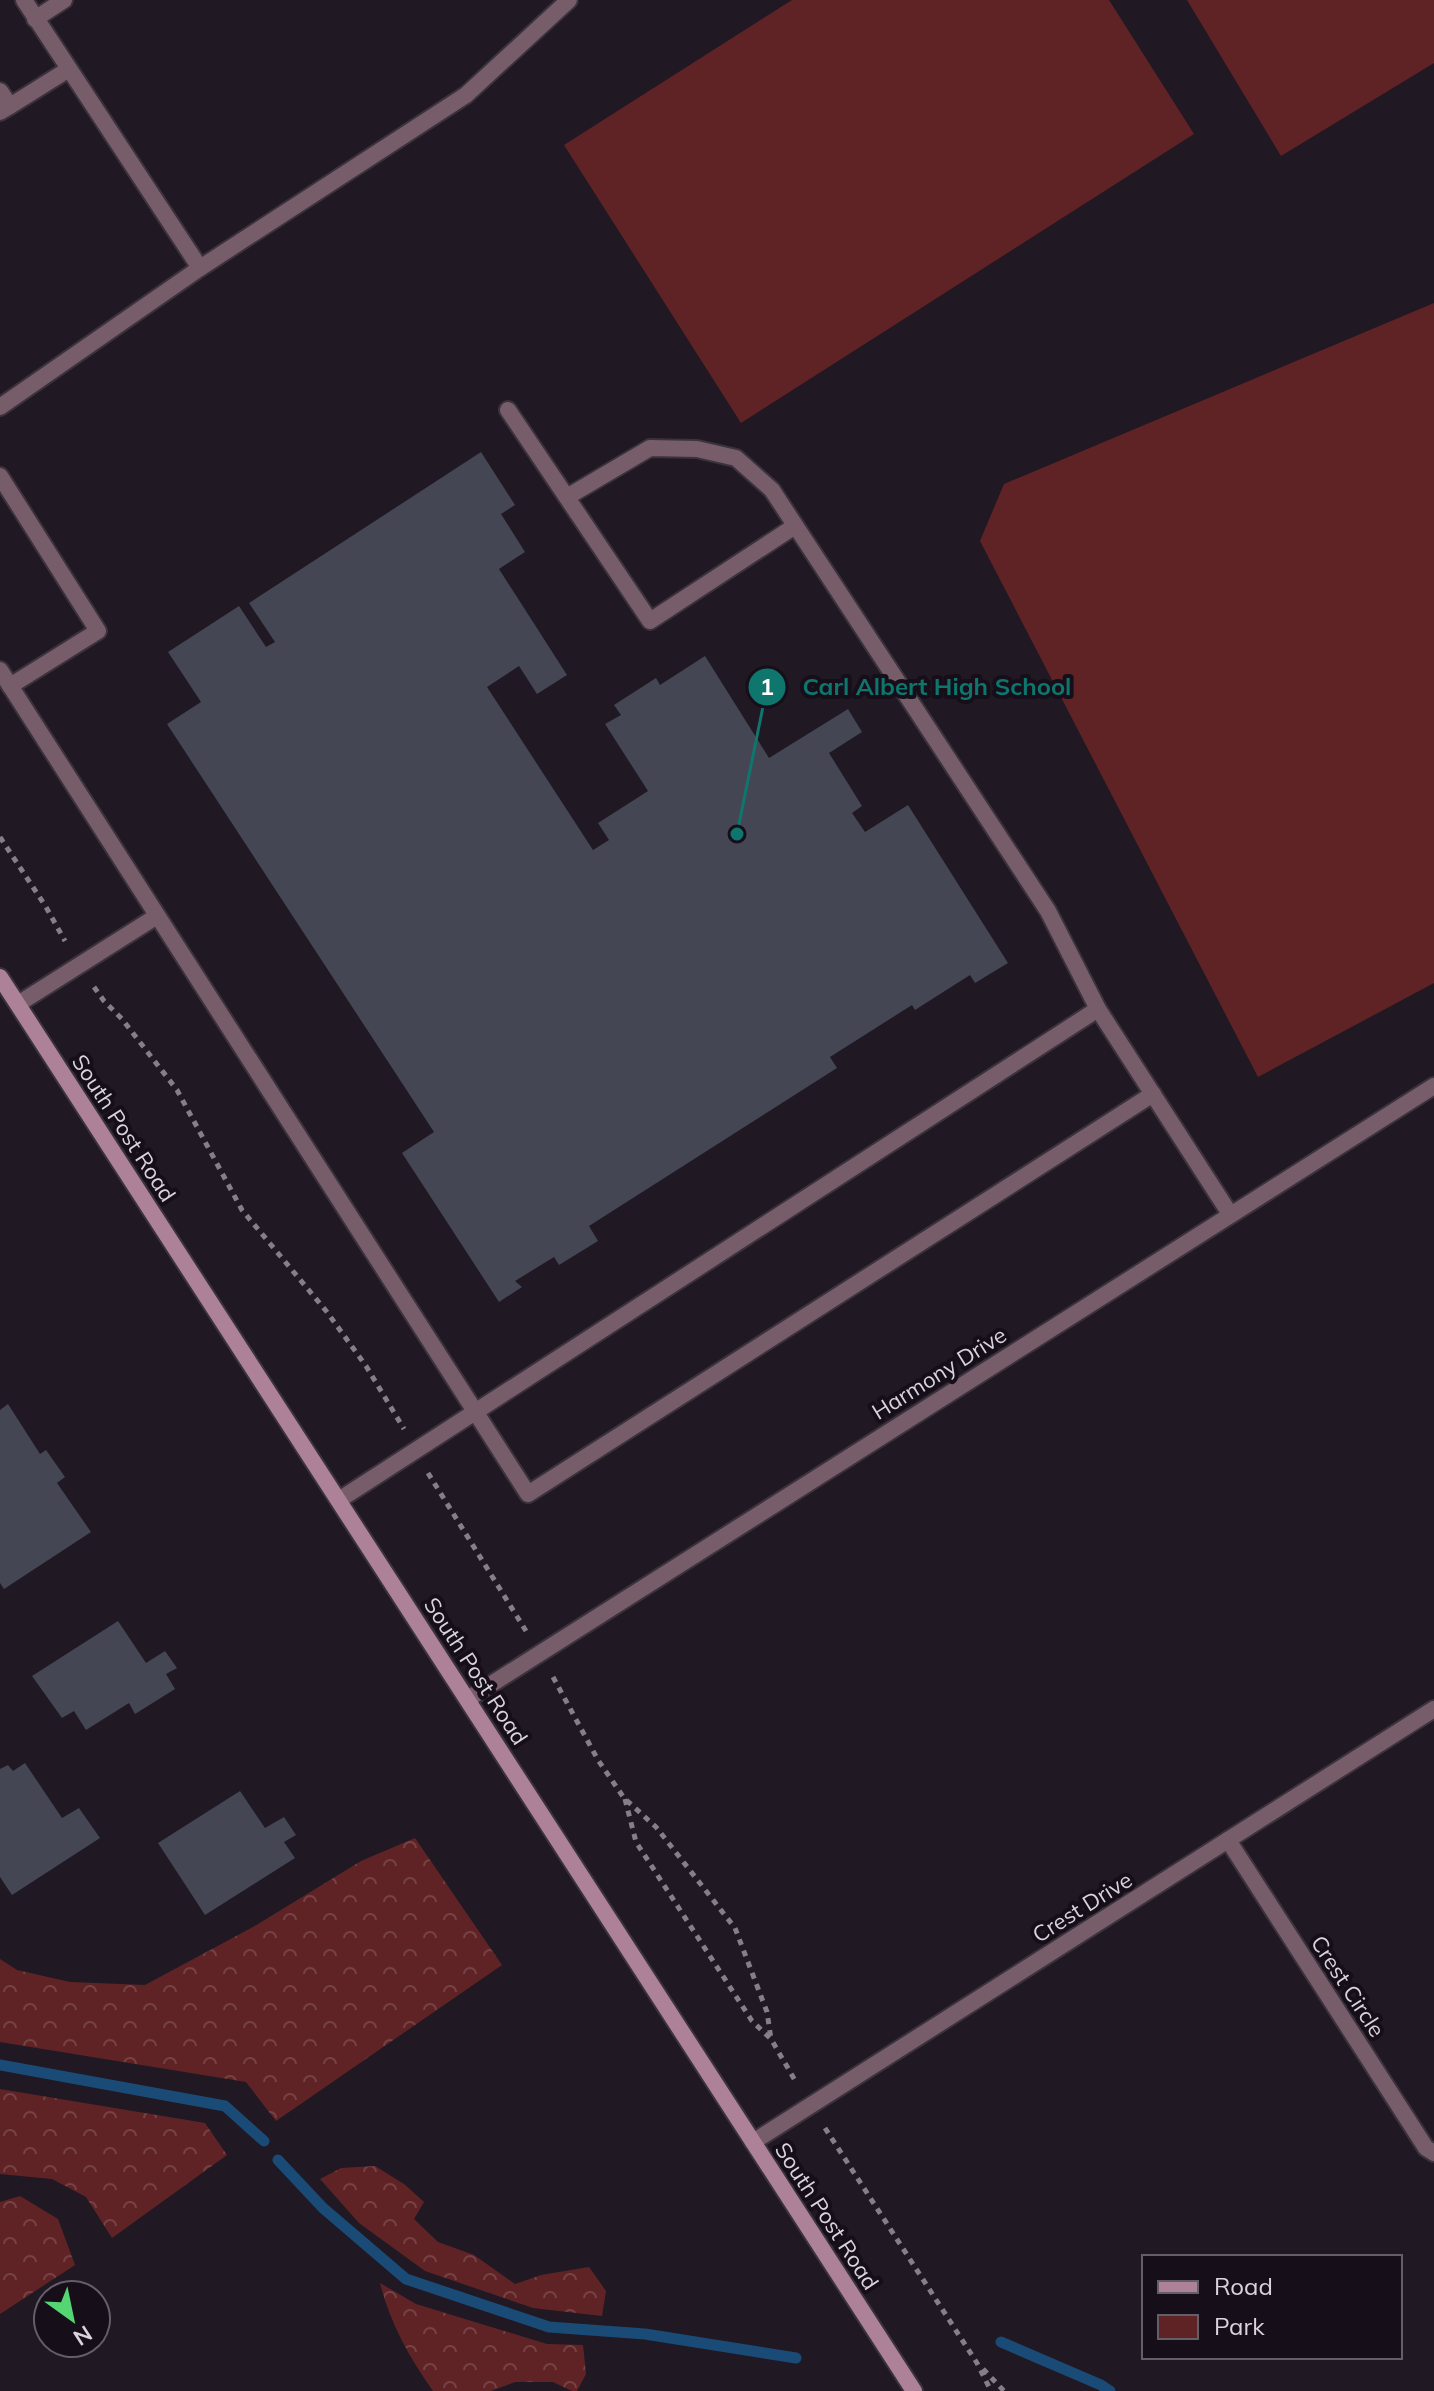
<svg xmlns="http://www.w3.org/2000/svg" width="1434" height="2391" viewBox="0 0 1434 2391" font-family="Mulish,sans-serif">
<defs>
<pattern id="forest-crowns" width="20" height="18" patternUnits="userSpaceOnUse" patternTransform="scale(2)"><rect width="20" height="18" fill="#602325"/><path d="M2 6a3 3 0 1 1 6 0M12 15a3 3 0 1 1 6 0" fill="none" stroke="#764244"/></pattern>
</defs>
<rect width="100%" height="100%" fill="#201823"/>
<g fill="url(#forest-crowns)">
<polygon points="415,1838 502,1965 276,2121 246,2082 0,2042 0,1959 17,1970 70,1982 145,1985 253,1927 361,1861"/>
<polygon points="0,2089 205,2123 227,2155 112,2238 86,2197 52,2179 0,2174"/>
<polygon points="375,2166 404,2184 424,2202 414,2219 438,2242 474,2255 515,2284 541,2275 589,2267 606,2291 602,2316 533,2308 425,2271 359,2223 320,2179 341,2168"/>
<polygon points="20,2196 58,2219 75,2265 0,2314 0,2202"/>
<path d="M380,2283L416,2304L547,2344L583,2345L586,2374L577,2391H572L553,2382H515L491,2391H433C409,2357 390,2323 380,2283Z"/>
</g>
<g fill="#602325">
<polygon points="792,0 1109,0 1194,134 741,423 564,145"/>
<polygon points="1187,0 1434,0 1434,63 1281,156"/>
<polygon points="1434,303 1434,983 1258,1077 980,541 1004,484"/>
</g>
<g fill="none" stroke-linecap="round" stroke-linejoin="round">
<g stroke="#1a4b76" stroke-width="11">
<polyline points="0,2065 225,2106 264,2141"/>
<polyline points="278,2160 323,2208 406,2279 549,2327 645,2334 796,2358"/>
<polyline points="1001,2342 1101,2385 1110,2391"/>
</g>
</g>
<g fill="#444654">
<polygon points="481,452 515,505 501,514 525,552 499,569 567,675 537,694 519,666 487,687 593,850 609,840 598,823 648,791 605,724 621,715 614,705 656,678 660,685 705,656 769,758 848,709 862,732 829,753 862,806 852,813 865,832 908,805 1008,963 975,983 970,975 915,1010 912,1005 830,1057 837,1068 589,1226 598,1241 559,1265 554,1257 515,1281 522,1287 499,1302 402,1153 434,1132 167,724 201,702 168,652 239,606 266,647 275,642 249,603"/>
<polygon points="8,1404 40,1454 46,1450 65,1477 57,1483 91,1532 4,1589 0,1583 0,1410"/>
<polygon points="118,1621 146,1663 165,1651 177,1668 166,1674 175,1689 135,1714 129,1703 86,1730 74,1711 62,1718 32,1676"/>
<polygon points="25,1763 62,1818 79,1808 100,1838 12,1895 0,1877 0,1769 8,1765 13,1771"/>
<polygon points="240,1791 265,1828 284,1817 296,1835 284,1842 295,1858 205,1915 158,1843"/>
</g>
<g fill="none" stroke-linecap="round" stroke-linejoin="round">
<defs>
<g id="service">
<polyline points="24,0 200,268"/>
<polyline points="35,19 64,0"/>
<polyline points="0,91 10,106 0,112"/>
<polyline points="10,106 69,69"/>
<polyline points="0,407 200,268 466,95 569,0"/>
<polyline points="508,410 650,621 795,526"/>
<polyline points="0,476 98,631 10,686"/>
<polyline points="567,497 650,448 697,449 736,458 772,490 1048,911 1098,1009 1230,1214"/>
<polyline points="0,670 528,1494 1153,1094"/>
<polyline points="18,1004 157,916"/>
<polyline points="339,1500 1098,1009"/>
</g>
<g id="minor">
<polyline points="468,1699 1434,1086"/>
<polyline points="1228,1840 1426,2148 1434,2153"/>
<polyline points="753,2142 1434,1709"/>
</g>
<polyline id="secondary" points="0,977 914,2391"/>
</defs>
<use href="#service" stroke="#3a323d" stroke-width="20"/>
<use href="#minor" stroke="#3a323d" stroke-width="20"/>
<use href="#secondary" stroke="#3a323d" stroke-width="20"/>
<g stroke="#857f88" stroke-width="5" stroke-dasharray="6 6" stroke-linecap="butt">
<polyline points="0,837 46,907 65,941"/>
<polyline points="94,987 104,1001 122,1019 177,1090 242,1210 327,1312 366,1366 404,1429"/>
<polyline points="428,1473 526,1631"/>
<polyline points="553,1677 598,1760 624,1798 656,1827 735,1928 767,2012 771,2039"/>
<polyline points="625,1799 636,1842 752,2021 771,2039 796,2082"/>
<polyline points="825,2128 977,2363 991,2391"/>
<polyline points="983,2369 1004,2391"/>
</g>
<use href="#service" stroke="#775c69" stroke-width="16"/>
<use href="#minor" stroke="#775c69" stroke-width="16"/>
<use href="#secondary" stroke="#ad8197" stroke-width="16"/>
</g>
<g text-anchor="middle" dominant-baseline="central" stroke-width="8" stroke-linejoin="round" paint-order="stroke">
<g font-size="22" fill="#d9d4dc" stroke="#160f1a">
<text transform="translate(124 1128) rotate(57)">South Post Road</text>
<text transform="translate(939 1373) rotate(-32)">Harmony Drive</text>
<text transform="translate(476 1671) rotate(57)">South Post Road</text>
<text transform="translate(1082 1907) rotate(-32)">Crest Drive</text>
<text transform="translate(1348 1986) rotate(57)">Crest Circle</text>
<text transform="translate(827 2216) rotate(57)">South Post Road</text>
</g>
</g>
<path fill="none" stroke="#0f766e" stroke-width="3" d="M737 834L767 687"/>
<g fill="#0f766e" stroke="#160f1a" stroke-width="3">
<circle cx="737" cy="834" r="8"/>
<circle cx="767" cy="687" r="20"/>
</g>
<g font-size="24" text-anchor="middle" font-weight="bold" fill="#fff">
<text x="767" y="695">1</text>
</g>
<g font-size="24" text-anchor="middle" font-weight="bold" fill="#0f766e" stroke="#160f1a" stroke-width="8" stroke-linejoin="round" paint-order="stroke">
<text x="937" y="695">Carl Albert High School</text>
</g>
<rect x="1142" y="2255" width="260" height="104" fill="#160f1a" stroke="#645e68" stroke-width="2"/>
<rect x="1158" y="2281" width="40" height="12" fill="#ad8197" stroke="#645e68" stroke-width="2"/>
<text x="1214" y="2295" font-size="24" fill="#d9d4dc">Road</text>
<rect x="1158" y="2315" width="40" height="24" fill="#602325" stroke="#645e68" stroke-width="2"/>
<text x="1214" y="2335" font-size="24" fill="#d9d4dc">Park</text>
<g transform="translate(72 2319) rotate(147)"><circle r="38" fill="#160f1a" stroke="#645e68" stroke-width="2"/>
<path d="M0-6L14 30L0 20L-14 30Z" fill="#54d672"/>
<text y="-12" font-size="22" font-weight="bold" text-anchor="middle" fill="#d9d4dc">N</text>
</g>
</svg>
